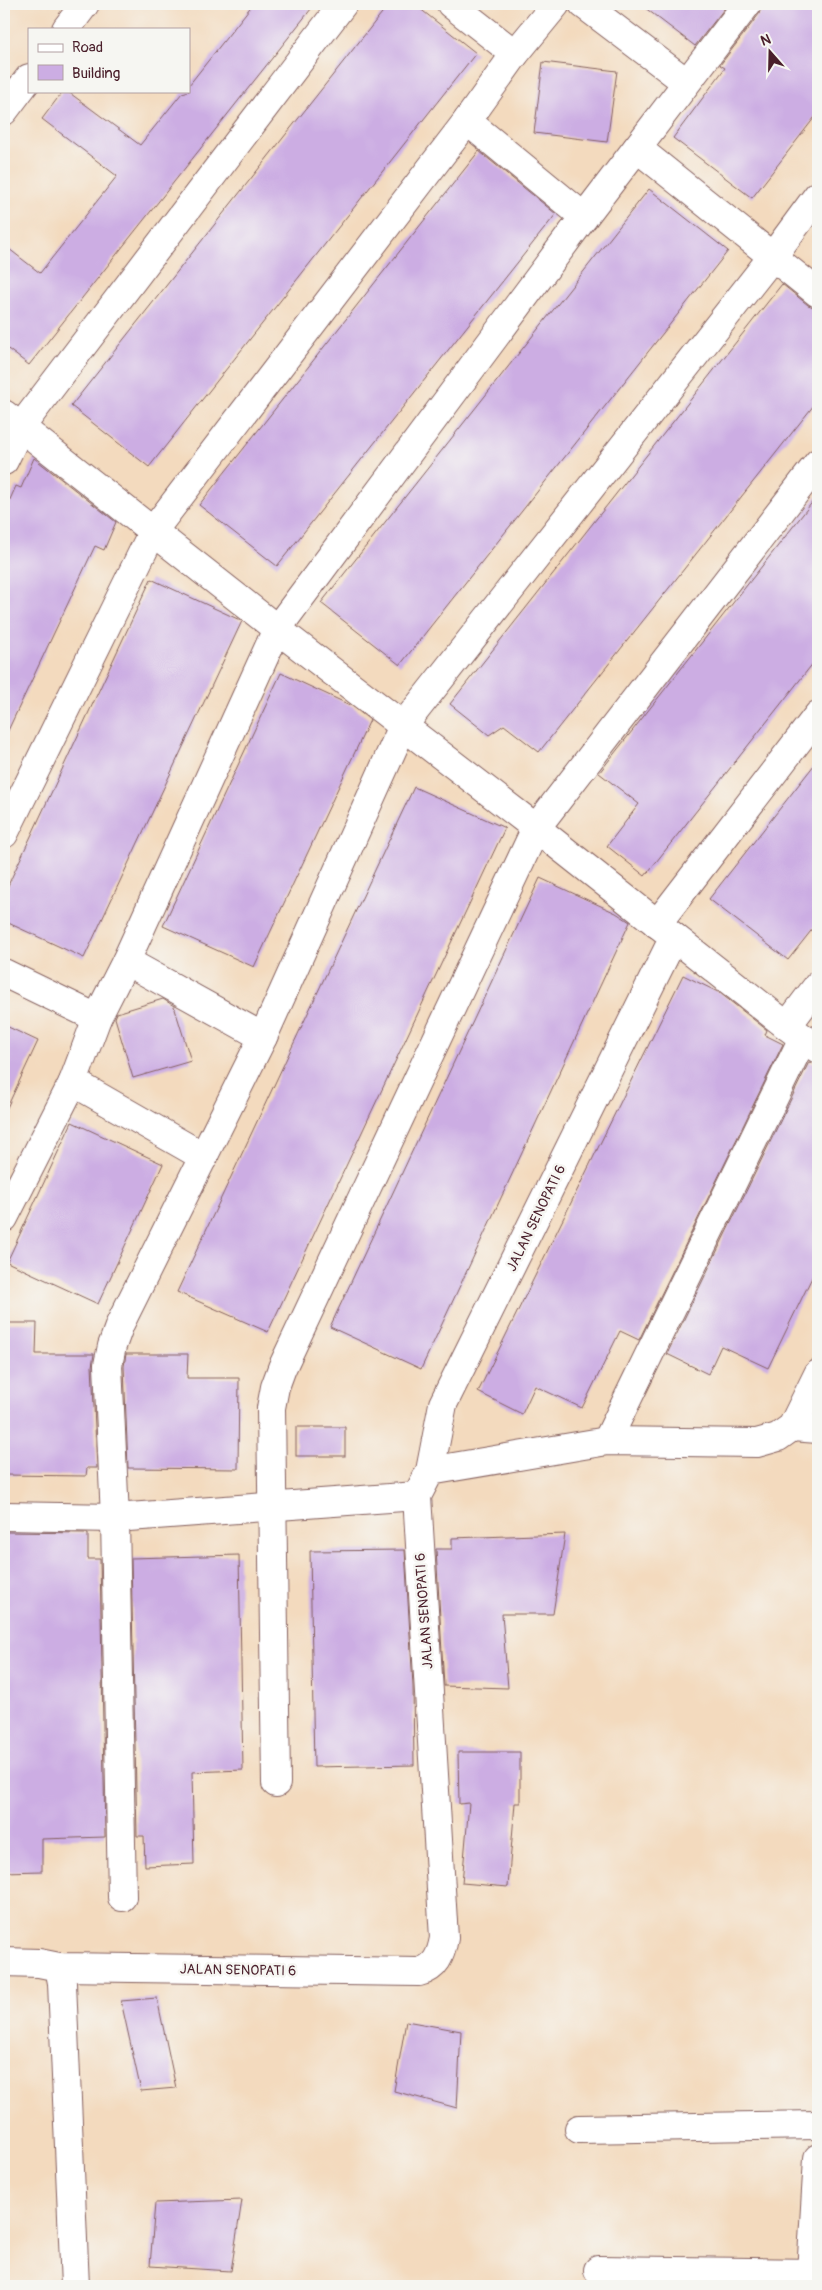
<svg xmlns="http://www.w3.org/2000/svg" width="822" height="2290" viewBox="0 0 822 2290" font-family="Pangolin,sans-serif">
<rect width="100%" height="100%" fill="#f6f6f2"/>
<filter id="ink" filterUnits="userSpaceOnUse"><feTurbulence type="fractalNoise" baseFrequency=".02" numOctaves="2"/><feDisplacementMap in="SourceGraphic" scale="10" xChannelSelector="R" yChannelSelector="G"/><feConvolveMatrix kernelMatrix="1 2 1 2 8 2 1 2 1" color-interpolation-filters="sRGB"/></filter>
<filter id="wash" filterUnits="userSpaceOnUse"><feTurbulence type="fractalNoise" baseFrequency=".0096" numOctaves="4" result="noise"/><feDisplacementMap in="SourceGraphic" scale="20" xChannelSelector="R" yChannelSelector="G"/><feGaussianBlur stdDeviation="1.12" result="paint"/><feColorMatrix in="noise" values="0 0 0 0 0 0 0 0 0 0 0 0 0 0 0 0 0 1.4 0 .05"/><feComposite in="paint" operator="in"/></filter>
<g filter="url(#wash)">
<rect width="100%" height="100%" fill="#f3dabe"/>
<g id="blocks">
<g fill="#ccade3">
<polygon points="253,4 315,4 29,365 4,346 4,245 40,273 117,176 42,119 63,91 67,91 140,145 182,93 189,91 189,85"/>
<polygon points="389,4 414,4 476,53 149,467 71,406"/>
<polygon points="640,4 728,4 695,46"/>
<polygon points="762,4 818,4 818,113 752,198 673,138 725,68 720,65 759,14"/>
<polygon points="543,62 617,71 607,142 534,133"/>
<polygon points="479,151 556,214 277,566 199,505"/>
<polygon points="649,189 728,251 400,665 321,603"/>
<polygon points="782,284 808,305 818,308 818,400 539,752 504,725 489,735 450,704"/>
<polygon points="34,458 116,522 104,550 95,546 4,739 4,513 16,486 21,488"/>
<polygon points="818,495 818,657 645,876 607,846 639,804 599,773"/>
<polygon points="151,579 242,621 84,958 4,921 4,894"/>
<polygon points="281,673 352,706 370,720 254,967 163,926"/>
<polygon points="818,760 818,922 788,960 709,899"/>
<polygon points="414,787 505,828 268,1332 177,1292"/>
<polygon points="540,878 616,913 630,922 421,1369 330,1327"/>
<polygon points="683,975 720,993 767,1030 765,1035 783,1044 639,1340 620,1331 582,1408 535,1386 522,1414 478,1392"/>
<polygon points="163,999 174,1006 191,1061 133,1078 115,1018 117,1013"/>
<polygon points="4,1025 38,1041 4,1114"/>
<polygon points="809,1062 818,1064 818,1265 768,1368 721,1346 708,1374 667,1354"/>
<polygon points="72,1122 163,1164 98,1304 7,1262"/>
<polygon points="4,1323 37,1323 36,1354 94,1354 92,1366 97,1468 87,1468 86,1476 4,1475"/>
<polygon points="126,1354 188,1354 187,1378 239,1378 238,1469 128,1468 124,1366"/>
<rect x="296" y="1427" width="49" height="29"/>
<polygon points="4,1532 88,1533 88,1559 100,1559 105,1837 42,1839 42,1871 4,1872"/>
<polygon points="565,1534 553,1614 502,1614 508,1688 444,1686 436,1549 452,1549 452,1538"/>
<polygon points="405,1550 413,1686 414,1765 314,1767 310,1551"/>
<polygon points="239,1555 243,1770 192,1772 194,1864 145,1866 144,1836 137,1836 131,1558"/>
<polygon points="458,1752 520,1752 520,1803 515,1803 508,1887 462,1883 469,1803 459,1804"/>
<polygon points="157,1998 176,2088 141,2091 121,2001"/>
<polygon points="406,2021 461,2031 457,2108 394,2091"/>
<polygon points="242,2200 231,2271 150,2266 155,2203"/>
</g>
</g>
</g>
<g filter="url(#ink)">
<use href="#blocks" fill-opacity="0" stroke="#85605e" stroke-width="1"/>
<g fill="none" stroke-linecap="round" stroke-linejoin="round">
<defs>
<g id="minor">
<polyline points="451,4 515,54"/>
<polyline points="583,4 686,82"/>
<polyline points="66,29 85,4"/>
<polyline points="4,111 29,78"/>
<polyline points="467,121 584,217"/>
<polyline points="637,148 818,293"/>
<polyline points="4,414 277,629 536,828 787,1026 818,1049"/>
<polyline points="4,461 20,428 343,4"/>
<polyline points="4,834 153,531 467,121 515,54 556,4"/>
<polyline points="657,924 818,715"/>
<polyline points="126,961 263,1037"/>
<polyline points="4,973 97,1018"/>
<polyline points="787,1026 818,985"/>
<polyline points="73,1082 204,1157"/>
<polyline points="4,1218 73,1082 97,1018 126,961 277,629 584,217 747,4"/>
<polyline points="792,1427 818,1429"/>
<polyline points="607,1441 803,1038"/>
<polyline points="430,1471 607,1441 757,1443 778,1437 792,1427 818,1374"/>
<polyline points="4,1516 115,1518 417,1496"/>
<polyline points="276,1783 271,1408 275,1387 282,1368 536,828 818,463"/>
<polyline points="122,1897 115,1518 108,1365 112,1346 120,1324 263,1037 403,726 773,256 818,195"/>
<path d="M4,1962L39,1963L59,1967L419,1972C436,1968 441,1955 444,1938L417,1496L430,1471L443,1404L674,937"/>
<polyline points="59,1967 62,1983 75,2286"/>
<polyline points="579,2129 818,2125"/>
<polyline points="598,2270 818,2273"/>
<polyline points="811,2273 818,2158"/>
</g>
</defs>
<use href="#minor" stroke="#85605e" stroke-width="30"/>
<use href="#minor" stroke="#fff" stroke-width="28"/>
</g>
</g>
<g text-anchor="middle" dominant-baseline="central" stroke-width="5" stroke-linejoin="round" paint-order="stroke">
<g font-size="14" fill="#4a1f2b" stroke="#f6f6f2">
<text transform="translate(536 1218) rotate(-64)">JALAN SENOPATI 6</text>
<text transform="translate(424 1611) rotate(-94)">JALAN SENOPATI 6</text>
<text transform="translate(238 1970) rotate(1)">JALAN SENOPATI 6</text>
</g>
</g>
<rect width="822" height="2290" fill="none" stroke="#f6f6f2" stroke-width="20"/>
<rect x="28" y="28" width="162" height="65" fill="#f6f6f2" stroke="#b1a0a2"/>
<rect x="38" y="44" width="25" height="8" fill="#ffffff" stroke="#b1a0a2"/>
<text x="72" y="52" font-size="15" fill="#4a1f2b">Road</text>
<rect x="38" y="65" width="25" height="15" fill="#ccade3" stroke="#b1a0a2"/>
<text x="72" y="78" font-size="15" fill="#4a1f2b">Building</text>
<g transform="translate(770 52) rotate(340)" stroke="#f6f6f2" stroke-width="4" paint-order="stroke">
<path d="M0-4L9 19L0 12L-9 19Z" fill="#4a1f2b"/>
<text y="-8" font-size="14" font-weight="bold" text-anchor="middle" fill="#4a1f2b">N</text>
</g>
</svg>
